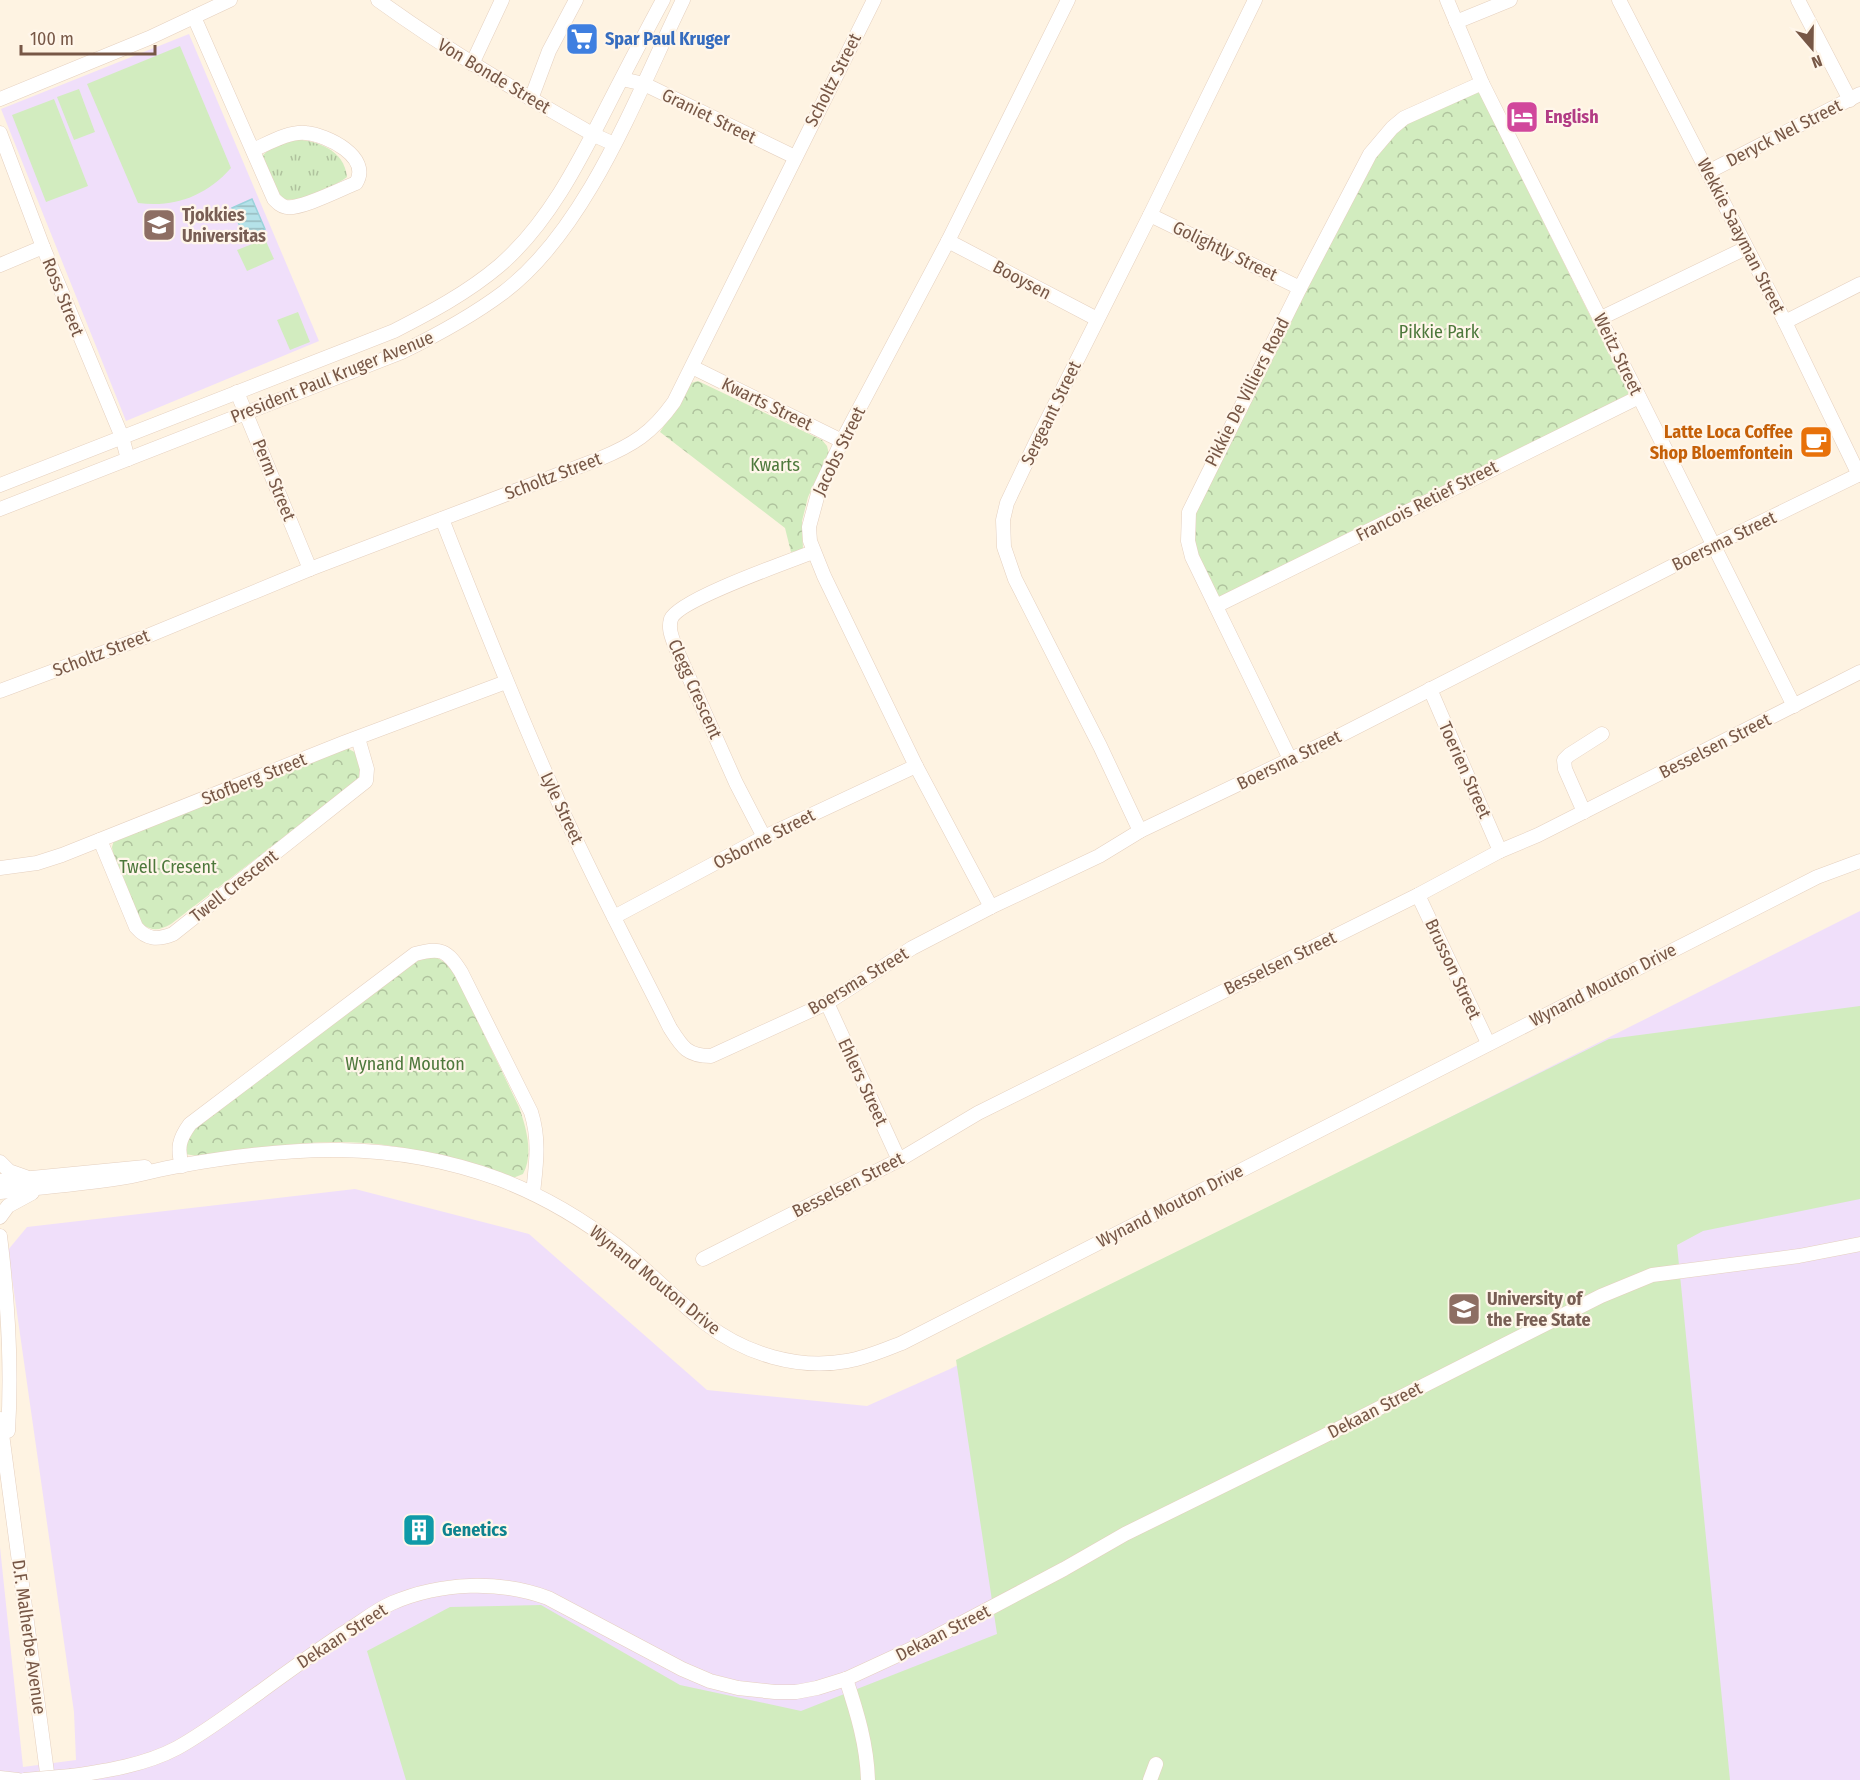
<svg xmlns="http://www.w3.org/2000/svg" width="1860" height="1780" viewBox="0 0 1860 1780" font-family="'Fira Sans Condensed',sans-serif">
<defs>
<pattern id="grass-tufts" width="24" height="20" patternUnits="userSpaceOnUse" patternTransform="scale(1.5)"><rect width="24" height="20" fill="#d2ecbf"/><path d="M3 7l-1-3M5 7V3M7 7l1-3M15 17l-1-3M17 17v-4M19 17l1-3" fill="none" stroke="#afc29d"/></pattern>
<pattern id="forest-crowns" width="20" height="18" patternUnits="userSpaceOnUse" patternTransform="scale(1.5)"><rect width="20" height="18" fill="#d2ecbf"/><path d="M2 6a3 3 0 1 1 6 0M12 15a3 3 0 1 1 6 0" fill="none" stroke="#afc29d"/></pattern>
<pattern id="water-rules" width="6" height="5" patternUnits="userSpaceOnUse" patternTransform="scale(1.5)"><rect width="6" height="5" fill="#b5e2e9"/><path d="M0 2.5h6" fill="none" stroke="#98babf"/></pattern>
</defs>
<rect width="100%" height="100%" fill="#fef3e2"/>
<g fill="#f0dffa">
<polygon points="189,34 319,341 126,421 1,109"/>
<polygon points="1860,911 1860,1780 0,1780 0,1547 23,1767 76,1760 74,1712 8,1250 27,1227 355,1189 529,1234 707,1390 867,1406 950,1369"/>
</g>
<path fill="url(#grass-tufts)" d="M293,139C317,141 344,149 347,177C328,190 302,203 280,199L271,183L262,156L273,146Z"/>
<g fill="url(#forest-crowns)">
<polygon points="1476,86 1629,394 1366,531 1216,604 1191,561 1187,518 1371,154 1402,120"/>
<polygon points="698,381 822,440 827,446 829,454 808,497 802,521 803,550 791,552 785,528 660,432 691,383"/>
<path d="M337,746C359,751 360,754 363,776L171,924C160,930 153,932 142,924L114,860L112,847L115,837Z"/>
<path d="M436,957L447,964L454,972L519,1107C526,1127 534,1154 523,1174L513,1178C456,1158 399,1142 338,1142C291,1142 243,1151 197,1156L185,1154L181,1133L407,958Z"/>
</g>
<g fill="#d2ecbf">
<path d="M180,46L231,168C206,196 174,208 138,203L87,84Z"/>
<polygon points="79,89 95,132 74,140 57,97"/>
<polygon points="54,99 88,186 46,202 12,115"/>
<polygon points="265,239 274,259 247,271 237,250"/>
<polygon points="298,312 310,342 290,350 277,320"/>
<polygon points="1860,1006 1860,1199 1703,1231 1677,1245 1730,1780 406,1780 367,1651 450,1607 541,1605 680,1685 801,1711 997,1634 956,1360 1609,1039"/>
</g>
<polygon fill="url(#water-rules)" stroke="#9ad2db" stroke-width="1.5" points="252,199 265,229 245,238 232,208"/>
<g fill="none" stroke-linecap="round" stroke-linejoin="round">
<defs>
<g id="minor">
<path d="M378,0C447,50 520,93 594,135L614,144"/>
<polyline points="1447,0 1482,83 1794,706"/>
<polyline points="1619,0 1785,322 1859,475"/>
<polyline points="1798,0 1850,100"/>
<path d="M194,17L274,199C278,203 281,206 286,207C300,210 341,189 356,183C372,157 327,135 306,133C289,131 269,143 253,150"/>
<polyline points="1456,22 1510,0"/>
<polyline points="472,64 502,0"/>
<polyline points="622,79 644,84 795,157"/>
<polyline points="0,99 149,38 230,0"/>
<polyline points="531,99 549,51 576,0"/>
<polyline points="0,133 43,247 122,437 128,459"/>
<polyline points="1708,172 1860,94"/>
<polyline points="1150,215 1300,288"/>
<polyline points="948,241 1097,319"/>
<polyline points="0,265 43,247"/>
<polyline points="1601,318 1746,248"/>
<polyline points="1785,322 1860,284"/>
<polyline points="692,367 842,441"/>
<polyline points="237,392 310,569"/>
<path d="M0,485L394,331C431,312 467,293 499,266C548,224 579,162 608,105C626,70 644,35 663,0"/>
<path d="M0,509L402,352C437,335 472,316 504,292C588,228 637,94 683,0"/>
<path d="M442,519C478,611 514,702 554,792C589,872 631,950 670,1028C682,1047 687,1056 711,1056L827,1003L912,948L991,907L1099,856L1140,831L1331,740L1712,546L1860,474"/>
<polyline points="1216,606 1639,397"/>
<polyline points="1430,689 1500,851"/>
<path d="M0,691L145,637L310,569L599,459C633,445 652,433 674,402L874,0"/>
<polyline points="1290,759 1192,557 1188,541 1189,512 1300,288 1370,154 1392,128 1404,118 1482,83"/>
<polyline points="1584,812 1565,769 1564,760 1569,755 1602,734"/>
<polyline points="1140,831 1100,746 1015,579 1004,547 1003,520 1007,503 1036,442 1150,215 1255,0"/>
<path d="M764,837L736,783L675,646C672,637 668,629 671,619C678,600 790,561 813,552"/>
<path d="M100,840L136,927C147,940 158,940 173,934L366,781L367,769L358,738"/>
<polyline points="0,868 37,863 62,855 343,743 506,682"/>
<polyline points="1418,895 1488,1043"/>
<polyline points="991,907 916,766 824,576 810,541 809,527 819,490 842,441 948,241 1068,0"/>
<polyline points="614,917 764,837 916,766"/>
<polyline points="827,1003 899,1160"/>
<polyline points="0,1162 9,1171 26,1177"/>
<path d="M182,1166C177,1148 179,1139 190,1124L415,954C441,947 447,950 461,972L531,1112C540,1140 536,1165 533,1193"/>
<polyline points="0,1181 145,1167"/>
<path d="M0,1192C42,1187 84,1184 126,1177C143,1174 160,1169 178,1166C290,1146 390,1139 499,1179C541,1195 582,1219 617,1246C648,1270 675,1299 705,1323C745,1354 798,1370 847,1361C866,1358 884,1350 902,1343L1817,877L1860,861"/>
<polyline points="0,1217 8,1206 32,1193"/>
<path d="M0,1236C8,1301 12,1366 8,1431"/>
<polyline points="703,1259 899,1160 978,1113 1418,895 1500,851 1538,835 1860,672"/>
<polyline points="0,1419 48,1780"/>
<path d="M846,1679C857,1712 867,1745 868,1780"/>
<path d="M71,1776C106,1771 145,1765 177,1748C206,1732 233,1711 260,1692C287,1672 314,1653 342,1634C359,1624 374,1611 392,1603C441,1582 499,1580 548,1598L682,1669L710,1681L738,1688L775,1692H796L817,1688L846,1679L924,1643L1064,1569L1125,1534L1322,1437L1601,1296L1652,1275L1799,1256L1860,1244"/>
<polyline points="0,1778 18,1780"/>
<polyline points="1150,1780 1156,1764"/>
</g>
</defs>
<use href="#minor" stroke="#e5d0bf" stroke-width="15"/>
<use href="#minor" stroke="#fff" stroke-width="14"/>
<defs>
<polyline id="minor-bridge" points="24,1780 71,1776"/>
</defs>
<use href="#minor-bridge" stroke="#e5d0bf" stroke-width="15" stroke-linecap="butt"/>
<use href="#minor-bridge" stroke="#fff" stroke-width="14"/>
</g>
<defs>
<symbol id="supermarket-square" viewBox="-11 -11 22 22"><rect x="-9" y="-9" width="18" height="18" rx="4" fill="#3f7fe0" stroke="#fff6ea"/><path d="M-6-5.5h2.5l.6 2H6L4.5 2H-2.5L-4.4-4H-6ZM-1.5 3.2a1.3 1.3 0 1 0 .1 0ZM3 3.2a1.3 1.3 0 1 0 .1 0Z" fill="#fff"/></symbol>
<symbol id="hotel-square" viewBox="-11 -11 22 22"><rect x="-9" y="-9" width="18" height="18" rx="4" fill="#d1479c" stroke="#fff6ea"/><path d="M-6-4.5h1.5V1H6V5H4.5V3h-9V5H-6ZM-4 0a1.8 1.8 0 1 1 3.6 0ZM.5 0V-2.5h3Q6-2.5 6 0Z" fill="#fff"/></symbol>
<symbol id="school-square" viewBox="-11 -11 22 22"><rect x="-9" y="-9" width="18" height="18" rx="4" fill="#8d6e63" stroke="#fff6ea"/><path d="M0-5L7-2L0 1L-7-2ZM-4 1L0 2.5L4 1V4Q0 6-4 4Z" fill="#fff"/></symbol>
<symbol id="cafe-square" viewBox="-11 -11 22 22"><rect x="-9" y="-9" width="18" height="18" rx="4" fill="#e8710a" stroke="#fff6ea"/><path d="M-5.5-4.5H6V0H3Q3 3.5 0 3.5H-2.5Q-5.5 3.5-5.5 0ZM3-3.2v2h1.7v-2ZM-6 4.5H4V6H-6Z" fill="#fff"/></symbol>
<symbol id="university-square" viewBox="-11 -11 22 22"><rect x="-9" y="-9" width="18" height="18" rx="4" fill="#8d6e63" stroke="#fff6ea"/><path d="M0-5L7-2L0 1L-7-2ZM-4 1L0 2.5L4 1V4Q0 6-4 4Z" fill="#fff"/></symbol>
<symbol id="building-square" viewBox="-11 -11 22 22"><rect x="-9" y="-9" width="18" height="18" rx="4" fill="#0f9aa8" stroke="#fff6ea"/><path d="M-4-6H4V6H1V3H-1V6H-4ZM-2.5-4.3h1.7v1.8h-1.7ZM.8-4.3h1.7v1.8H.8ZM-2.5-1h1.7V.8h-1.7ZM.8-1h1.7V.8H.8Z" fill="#fff"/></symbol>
</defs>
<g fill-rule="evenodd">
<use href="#supermarket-square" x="563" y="20" width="38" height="38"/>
<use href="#hotel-square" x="1503" y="98" width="38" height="38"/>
<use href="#school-square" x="140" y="206" width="38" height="38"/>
<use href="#cafe-square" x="1797" y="423" width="38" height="38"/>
<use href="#university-square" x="1445" y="1290" width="38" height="38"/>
<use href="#building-square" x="400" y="1511" width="38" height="38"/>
</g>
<g text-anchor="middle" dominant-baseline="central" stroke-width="4.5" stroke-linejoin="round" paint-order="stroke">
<g font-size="18" font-weight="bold" fill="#366cbe" stroke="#fff6ea" text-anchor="start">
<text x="605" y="39">Spar Paul Kruger</text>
</g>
<g font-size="18" fill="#775746" stroke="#fff6ea">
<text transform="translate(494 76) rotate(31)">Von Bonde Street</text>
<text transform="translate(833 80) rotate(-63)">Scholtz Street</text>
<text transform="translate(709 116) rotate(26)">Graniet Street</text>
<text transform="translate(1784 133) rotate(-27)">Deryck Nel Street</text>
<text transform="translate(1741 236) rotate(63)">Wekkie Saayman Street</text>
<text transform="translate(1225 251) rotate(26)">Golightly Street</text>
<text transform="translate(1022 280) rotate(28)">Booysen</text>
<text transform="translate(63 297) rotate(68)">Ross Street</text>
<text transform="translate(1618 354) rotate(64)">Weitz Street</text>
<text transform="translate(332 377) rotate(-22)">President Paul Kruger Avenue</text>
<text transform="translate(1247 392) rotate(-63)">Pikkie De Villiers Road</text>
<text transform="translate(767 404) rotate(26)">Kwarts Street</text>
<text transform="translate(1051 413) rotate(-64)">Sergeant Street</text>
<text transform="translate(839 451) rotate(-64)">Jacobs Street</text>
<text transform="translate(553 476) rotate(-21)">Scholtz Street</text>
<text transform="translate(274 480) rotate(68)">Perm Street</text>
<text transform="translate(1427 501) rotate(-27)">Francois Retief Street</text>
<text transform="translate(1724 541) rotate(-26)">Boersma Street</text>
<text transform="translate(101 653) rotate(-21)">Scholtz Street</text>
<text transform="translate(695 689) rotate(66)">Clegg Crescent</text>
<text transform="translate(1715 746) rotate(-27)">Besselsen Street</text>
<text transform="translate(1289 760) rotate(-26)">Boersma Street</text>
<text transform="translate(1465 770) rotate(66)">Toerien Street</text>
<text transform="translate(254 779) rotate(-22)">Stofberg Street</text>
<text transform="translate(562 808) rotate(65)">Lyle Street</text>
<text transform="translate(764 839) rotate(-27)">Osborne Street</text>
<text transform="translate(234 886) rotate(-38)">Twell Crescent</text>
<text transform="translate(1280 963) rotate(-26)">Besselsen Street</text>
<text transform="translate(1453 969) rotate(65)">Brusson Street</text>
<text transform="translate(858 981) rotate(-31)">Boersma Street</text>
<text transform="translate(1603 985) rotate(-27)">Wynand Mouton Drive</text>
<text transform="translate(863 1082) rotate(65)">Ehlers Street</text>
<text transform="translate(848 1185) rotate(-27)">Besselsen Street</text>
<text transform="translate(1170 1206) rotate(-27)">Wynand Mouton Drive</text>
<text transform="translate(655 1280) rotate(39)">Wynand Mouton Drive</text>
<text transform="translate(1375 1410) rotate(-27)">Dekaan Street</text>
<text transform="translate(943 1633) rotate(-27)">Dekaan Street</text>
<text transform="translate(342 1636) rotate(-33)">Dekaan Street</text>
<text transform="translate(29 1637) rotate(82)">D.F. Malherbe Avenue</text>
</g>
<g font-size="18" font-weight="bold" fill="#b23c85" stroke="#fff6ea" text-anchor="start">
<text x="1545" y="117">English</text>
</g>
<g font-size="18" font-weight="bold" fill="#785e54" stroke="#fff6ea" text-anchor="start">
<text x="182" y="215">Tjokkies<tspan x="182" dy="21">Universitas</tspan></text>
<text x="1487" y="1299">University of<tspan x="1487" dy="21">the Free State</tspan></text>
</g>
<g font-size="18" fill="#4d783b" stroke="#fff6ea">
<text x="1439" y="332">Pikkie Park</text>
<text x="775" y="465">Kwarts</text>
<text x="168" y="867">Twell Cresent</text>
<text x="405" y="1064">Wynand Mouton</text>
</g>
<g font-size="18" font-weight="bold" fill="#c56008" stroke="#fff6ea" text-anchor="end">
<text x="1793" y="432">Latte Loca Coffee<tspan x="1793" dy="21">Shop Bloemfontein</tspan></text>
</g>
<g font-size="18" font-weight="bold" fill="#0d838f" stroke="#fff6ea" text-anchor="start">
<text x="442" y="1530">Genetics</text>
</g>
</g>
<g transform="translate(1812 48) rotate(160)" stroke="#fff6ea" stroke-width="4.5" paint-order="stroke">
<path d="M0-4.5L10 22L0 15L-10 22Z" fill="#775746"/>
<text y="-9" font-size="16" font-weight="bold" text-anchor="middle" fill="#775746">N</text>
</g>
<path d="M21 45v9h134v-9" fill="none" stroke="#775746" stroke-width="3"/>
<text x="30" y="45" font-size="18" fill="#775746" stroke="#fff6ea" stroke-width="4.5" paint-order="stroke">100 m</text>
</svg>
